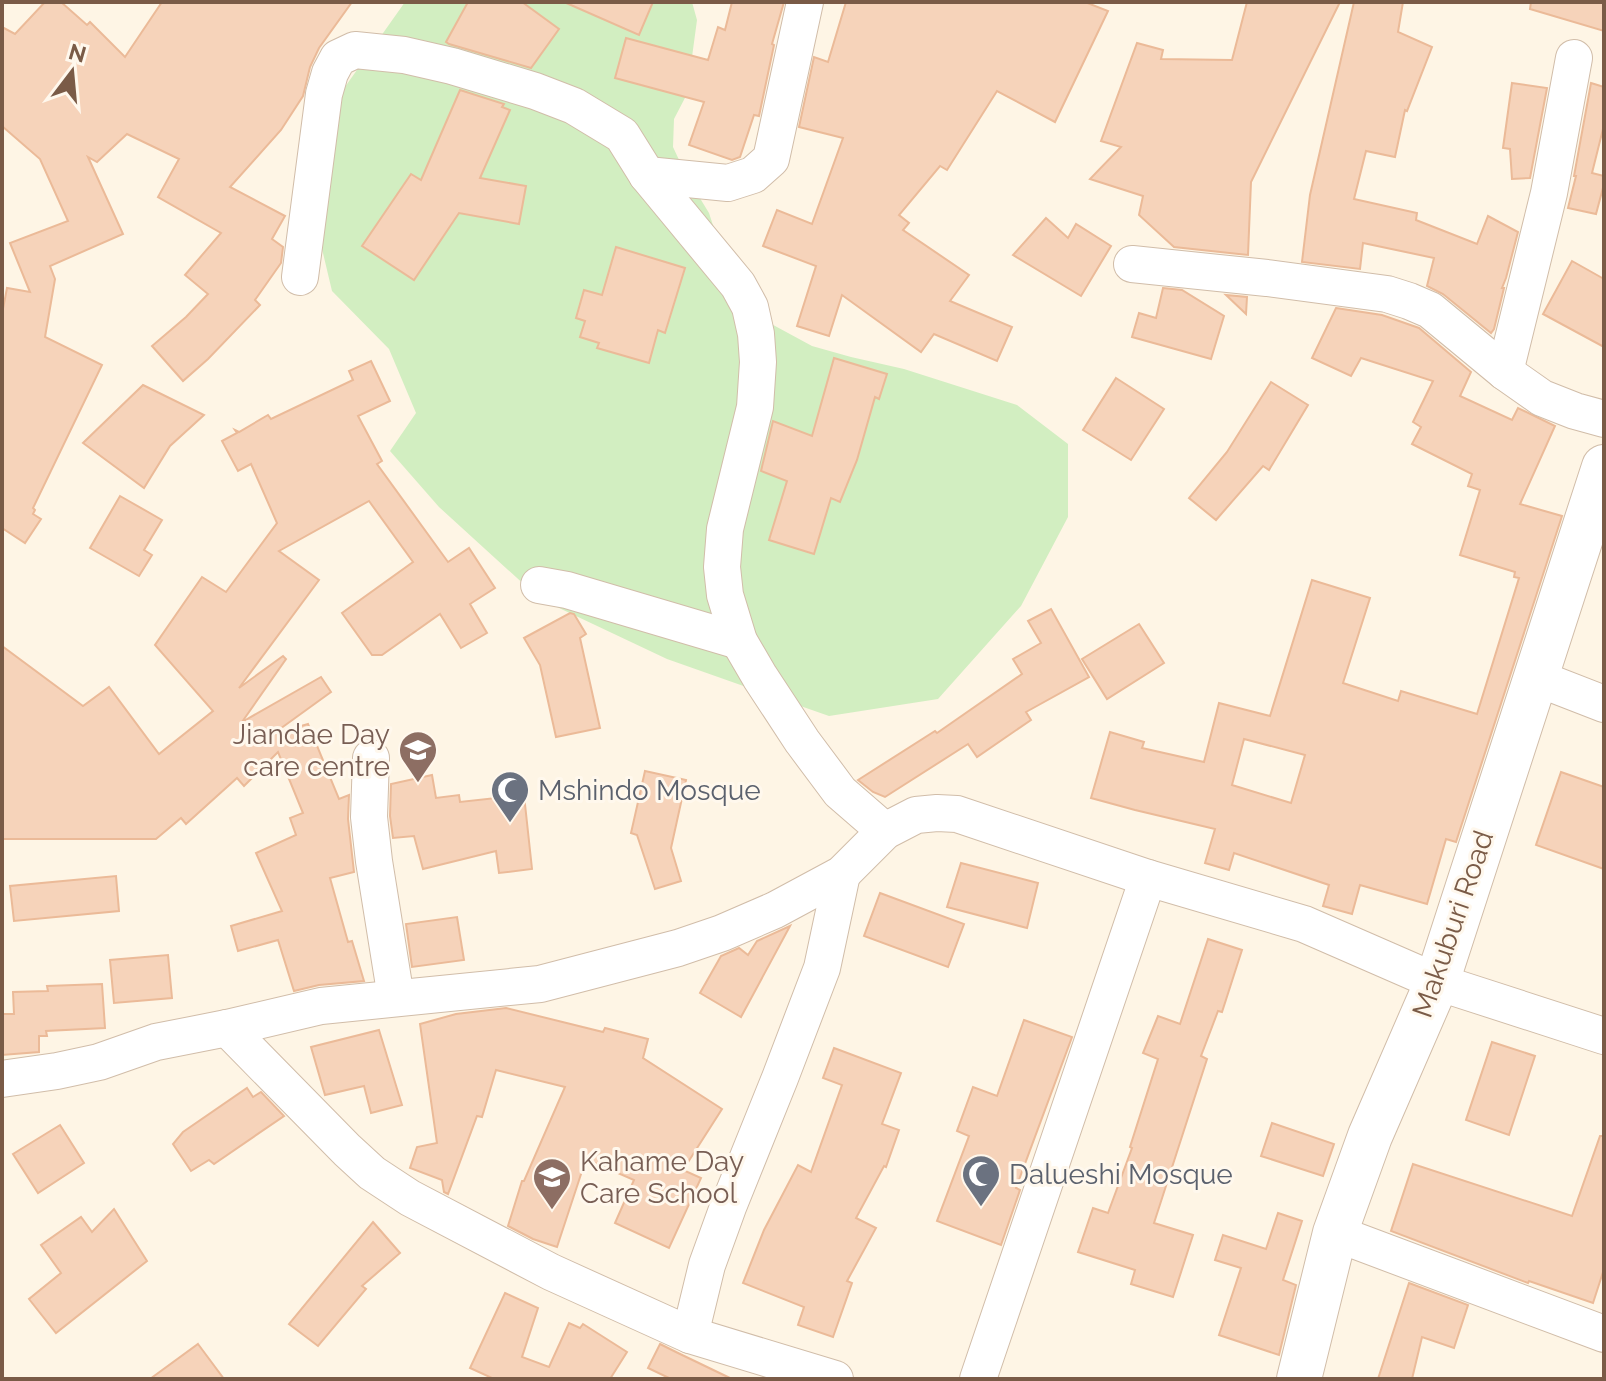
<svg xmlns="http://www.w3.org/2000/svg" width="1606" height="1381" viewBox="0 0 1606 1381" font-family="Raleway,sans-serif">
<rect width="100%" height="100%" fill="#fef5e5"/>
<polygon fill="#d2eec1" points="405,2 692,2 697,20 687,94 674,119 673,147 687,177 709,213 723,256 764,320 812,346 851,357 904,369 1017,405 1068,444 1068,517 1021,606 938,699 829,716 667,659 540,599 439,507 390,451 416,413 389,349 332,291 299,152"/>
<g fill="#f6d3ba" stroke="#ebba98" stroke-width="2" fill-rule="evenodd">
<polygon points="45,2 61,2 87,25 90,22 125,57 162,2 352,2 319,48 310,67 303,96 281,130 230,187 285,216 272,239 283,247 281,263 255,300 260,305 208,359 183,381 152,346 186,317 208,294 185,275 221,233 158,197 179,159 127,134 97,162 88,157 123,234 50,266 55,279 45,337 102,365 33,508 35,510 33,514 41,519 25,543 2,528 2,314 7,288 30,292 10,243 68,221 40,159 2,126 2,27 15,34"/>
<polygon points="468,2 522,2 559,29 531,68 449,44 446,42"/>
<polygon points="564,2 653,2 639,35"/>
<polygon points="732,2 784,2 772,44 774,45 759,116 754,115 740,157 732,160 689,145 704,102 615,78 626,38 708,60 718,27 725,30"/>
<polygon points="846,2 1085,2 1108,11 1055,122 997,91 947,170 940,166 899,215 909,223 903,230 969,275 950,301 1012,327 997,361 934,334 921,352 842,295 829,336 797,326 816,266 763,246 777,210 812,224 843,138 799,127 814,57 828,62"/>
<polygon points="1247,2 1340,2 1251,182 1248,255 1174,247 1139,215 1143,196 1090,179 1121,147 1101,141 1137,43 1163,50 1161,59 1232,60"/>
<polygon points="1354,2 1403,2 1398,32 1432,47 1407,111 1405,110 1395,157 1366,151 1354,199 1417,213 1416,220 1477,244 1488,216 1518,232 1506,278 1502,288 1504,288 1494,329 1491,333 1443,294 1427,286 1434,258 1363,243 1360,269 1302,262 1310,195"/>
<polygon points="1531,2 1604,2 1604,31 1530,9"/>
<polygon points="1512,83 1547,88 1530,178 1512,179 1510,149 1503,148"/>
<polygon points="1591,83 1604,87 1604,125 1592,173 1604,176 1604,184 1596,214 1568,208 1576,176 1574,176"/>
<polygon points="460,90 504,104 502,107 510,110 480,178 526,186 519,224 459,213 414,280 362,246 411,174 421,180"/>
<polygon points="1046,218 1068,238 1076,224 1111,246 1081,296 1013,255"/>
<polygon points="616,247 685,268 665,333 658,330 649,363 597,348 599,343 580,337 585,321 576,318 584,290 602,295"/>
<polygon points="1572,261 1604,279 1604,347 1543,314"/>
<polygon points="1163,288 1182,290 1224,316 1211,359 1132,337 1139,313 1156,318"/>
<polygon points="1226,295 1247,297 1246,314"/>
<path d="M1336,308L1382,315L1419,328L1471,372L1460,396L1512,420L1518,408L1555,426L1520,504L1562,516L1456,842L1446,839L1427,904L1360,885L1352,914L1323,906L1329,885L1234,853L1229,870L1205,863L1215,829L1135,810L1091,798L1110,732L1144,742L1142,748L1204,762L1219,703L1270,716L1312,580L1370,598L1343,683L1398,701L1401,691L1477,714L1519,578L1514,577L1515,572L1460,555L1480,490L1468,486L1472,474L1412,444L1421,427L1413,422L1433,381L1361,358L1351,376L1312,358ZM1244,739L1305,755L1291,803L1232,785Z"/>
<polygon points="834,358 887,374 879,399 875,397 857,460 840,502 831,498 814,554 769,540 787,481 761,471 773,421 812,436"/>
<polygon points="371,361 390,401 358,416 382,461 377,464 448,562 469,548 495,588 470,604 487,633 461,648 440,614 382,655 372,655 342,613 413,562 369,501 279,551 319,580 239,688 283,656 286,659 242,722 321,677 331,692 273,734 308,724 339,799 349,795 348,819 354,872 330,878 348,942 352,941 364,981 319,985 294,991 278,940 238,951 231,926 282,911 256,853 296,835 290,818 303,813 278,752 244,786 237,778 186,824 181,818 156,839 2,839 2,646 83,706 109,687 159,754 213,711 155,645 202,577 226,592 277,523 251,464 238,471 222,441 237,433 235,430 239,432 268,415 271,419 353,380 349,371"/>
<polygon points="1116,378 1164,409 1131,460 1083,430"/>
<polygon points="1271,382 1308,405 1269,470 1263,466 1216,520 1189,498 1227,452"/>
<polygon points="143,385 204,415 170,446 144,488 83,443"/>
<polygon points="120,496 162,520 144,550 152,555 139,576 90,548"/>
<polygon points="1051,609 1089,677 1026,712 1031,720 977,757 968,744 885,797 873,792 858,780 935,731 937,733 1022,674 1013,659 1041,643 1028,621"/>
<polygon points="570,613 574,614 586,634 580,638 600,728 556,737 540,665 524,638"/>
<polygon points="1139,624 1164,663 1107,699 1082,659"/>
<polygon points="645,771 686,780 671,848 681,881 655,889 637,835 631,833"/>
<polygon points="1561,772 1604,787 1604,869 1536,845"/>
<polygon points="432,775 436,798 459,795 460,802 524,795 532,869 499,873 496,851 423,869 414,836 393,838 390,816 391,784"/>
<polygon points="961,863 1038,883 1027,928 947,907"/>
<polygon points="116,876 119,911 14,921 10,886"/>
<polygon points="880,893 964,924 948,967 864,936"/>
<polygon points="457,917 464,960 412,967 406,924"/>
<polygon points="790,926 741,1017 700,993 721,956 739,948 748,955 757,941"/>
<polygon points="1208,939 1242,950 1222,1012 1218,1011 1201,1056 1207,1059 1154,1223 1193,1235 1173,1297 1131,1284 1135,1270 1078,1252 1093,1208 1108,1213 1132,1148 1130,1147 1158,1059 1143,1053 1158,1016 1180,1024"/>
<polygon points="168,955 172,998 114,1003 110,960"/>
<polygon points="102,984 105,1028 46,1031 47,1036 39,1036 39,1052 2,1055 2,1014 14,1014 13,992 48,991 47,986"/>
<polygon points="506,1008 603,1032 605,1028 648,1039 643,1058 722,1109 683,1170 701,1178 669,1248 615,1223 634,1180 586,1159 557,1247 533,1239 508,1226 522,1181 524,1181 565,1087 496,1070 482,1117 477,1116 448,1194 444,1192 442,1180 410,1168 417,1147 437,1143 420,1024 456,1014"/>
<polygon points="1024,1020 1072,1037 1016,1188 1020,1190 1001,1245 937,1221 969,1136 957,1131 973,1087 997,1096"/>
<polygon points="379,1030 402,1105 371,1113 364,1086 325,1095 311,1047"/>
<polygon points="1492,1042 1535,1056 1509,1135 1466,1120"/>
<polygon points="834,1048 901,1073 882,1124 899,1130 886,1167 884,1166 856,1218 876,1228 847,1281 852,1283 833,1337 798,1325 804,1307 743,1283 764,1230 798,1165 811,1172 842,1085 823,1078"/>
<polygon points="247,1088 253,1097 261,1092 284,1116 214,1164 209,1160 191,1171 173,1144 183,1132"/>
<polygon points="1272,1123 1334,1144 1323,1176 1261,1156"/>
<polygon points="60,1125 84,1163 38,1193 13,1154"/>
<polygon points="1600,1136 1604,1136 1604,1269 1593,1303 1529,1281 1528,1283 1391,1231 1413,1164 1572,1216"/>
<polygon points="114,1209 147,1261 56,1333 29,1299 61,1273 41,1245 81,1217 92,1232"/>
<polygon points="1278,1213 1302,1221 1283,1280 1296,1285 1279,1355 1219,1335 1241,1268 1215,1260 1223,1235 1266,1249"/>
<polygon points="373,1222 400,1253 362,1286 366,1289 318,1346 289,1324"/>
<polygon points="1409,1283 1468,1305 1454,1348 1422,1337 1412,1379 1378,1379"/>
<polygon points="505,1293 538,1308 522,1357 549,1367 569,1323 580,1328 583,1324 627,1352 610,1379 494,1379 470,1368"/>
<polygon points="198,1344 224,1379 150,1379"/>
<polygon points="660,1344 678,1353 732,1379 671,1379 648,1368"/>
</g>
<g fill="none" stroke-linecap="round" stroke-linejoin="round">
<defs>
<g id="minor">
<polyline points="647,175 728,183 753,175 771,159 805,2"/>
<polyline points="1132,264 1267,278 1387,294 1409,301 1430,310 1505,372 1542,398 1575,411 1604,419"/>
<polyline points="300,277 324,94 330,73 338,58 355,50 404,55 452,66 535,91 574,106 622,135 647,175 738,285 750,307 756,334 758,362 755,407 725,529 722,567 725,595 739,641 760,677 802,741 840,792 885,831"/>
<polyline points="1505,372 1549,193 1574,58"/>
<polyline points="539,585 567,590 739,641"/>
<polyline points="1537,678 1604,704"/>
<polyline points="371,758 369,817 374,861 396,998"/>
<polyline points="227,1028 347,1150 372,1173 410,1198 551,1272 690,1335 835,1379"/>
<polyline points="2,1079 57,1071 99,1062 156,1042 227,1028 321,1006 540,984 678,948 722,933 775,910 842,874 885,831 916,815 937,813 957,814 1148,878 1304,924 1437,982 1604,1036"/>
<polyline points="1335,1233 1604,1334"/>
<polyline points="690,1335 707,1265 728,1207 780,1078 822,968 842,874"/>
<polyline points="978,1379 1148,878"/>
</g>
<polyline id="tertiary" points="1299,1379 1335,1233 1370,1136 1437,982 1604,467"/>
</defs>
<use href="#minor" stroke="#d1bda9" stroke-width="38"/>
<use href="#tertiary" stroke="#d1bda9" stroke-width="46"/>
<use href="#minor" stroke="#fff" stroke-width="36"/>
<use href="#tertiary" stroke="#fff" stroke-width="44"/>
</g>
<defs>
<symbol id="school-pin" viewBox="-11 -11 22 30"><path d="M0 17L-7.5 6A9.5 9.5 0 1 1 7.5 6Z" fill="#8d6e63" stroke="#fff8ed"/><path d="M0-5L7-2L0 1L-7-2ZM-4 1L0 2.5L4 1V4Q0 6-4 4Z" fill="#fff"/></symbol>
<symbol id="mosque-pin" viewBox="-11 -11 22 30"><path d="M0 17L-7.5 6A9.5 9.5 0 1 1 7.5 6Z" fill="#6b7280" stroke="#fff8ed"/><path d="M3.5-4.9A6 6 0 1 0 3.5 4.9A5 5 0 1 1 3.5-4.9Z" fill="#fff"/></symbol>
</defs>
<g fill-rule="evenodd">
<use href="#school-pin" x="396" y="728" width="44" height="60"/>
<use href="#mosque-pin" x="488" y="768" width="44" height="60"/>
<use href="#mosque-pin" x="959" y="1152" width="44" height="60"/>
<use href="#school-pin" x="530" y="1155" width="44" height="60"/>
</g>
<g text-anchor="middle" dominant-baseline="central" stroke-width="6" stroke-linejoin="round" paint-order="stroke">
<g font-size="28" fill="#785e54" stroke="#fff8ed" text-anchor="end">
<text x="390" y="734">Jiandae Day<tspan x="390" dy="32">care centre</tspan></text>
<text x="580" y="1161" text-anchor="start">Kahame Day<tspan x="580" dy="32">Care School</tspan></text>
</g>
<g font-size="28" fill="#5b616d" stroke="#fff8ed" text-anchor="start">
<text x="538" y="790">Mshindo Mosque</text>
<text x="1009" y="1174">Dalueshi Mosque</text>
</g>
<g font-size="28" fill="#7a5b47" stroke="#fff8ed">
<text transform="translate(1453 924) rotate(-71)">Makuburi Road</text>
</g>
</g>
<rect width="1606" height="1381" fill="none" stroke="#7a5b47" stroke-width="8"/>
<g transform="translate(72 72) rotate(16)" stroke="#fff8ed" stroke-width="6" paint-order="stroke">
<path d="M0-6L14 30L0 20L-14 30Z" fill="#7a5b47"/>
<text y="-12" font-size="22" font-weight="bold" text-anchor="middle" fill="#7a5b47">N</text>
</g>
</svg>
